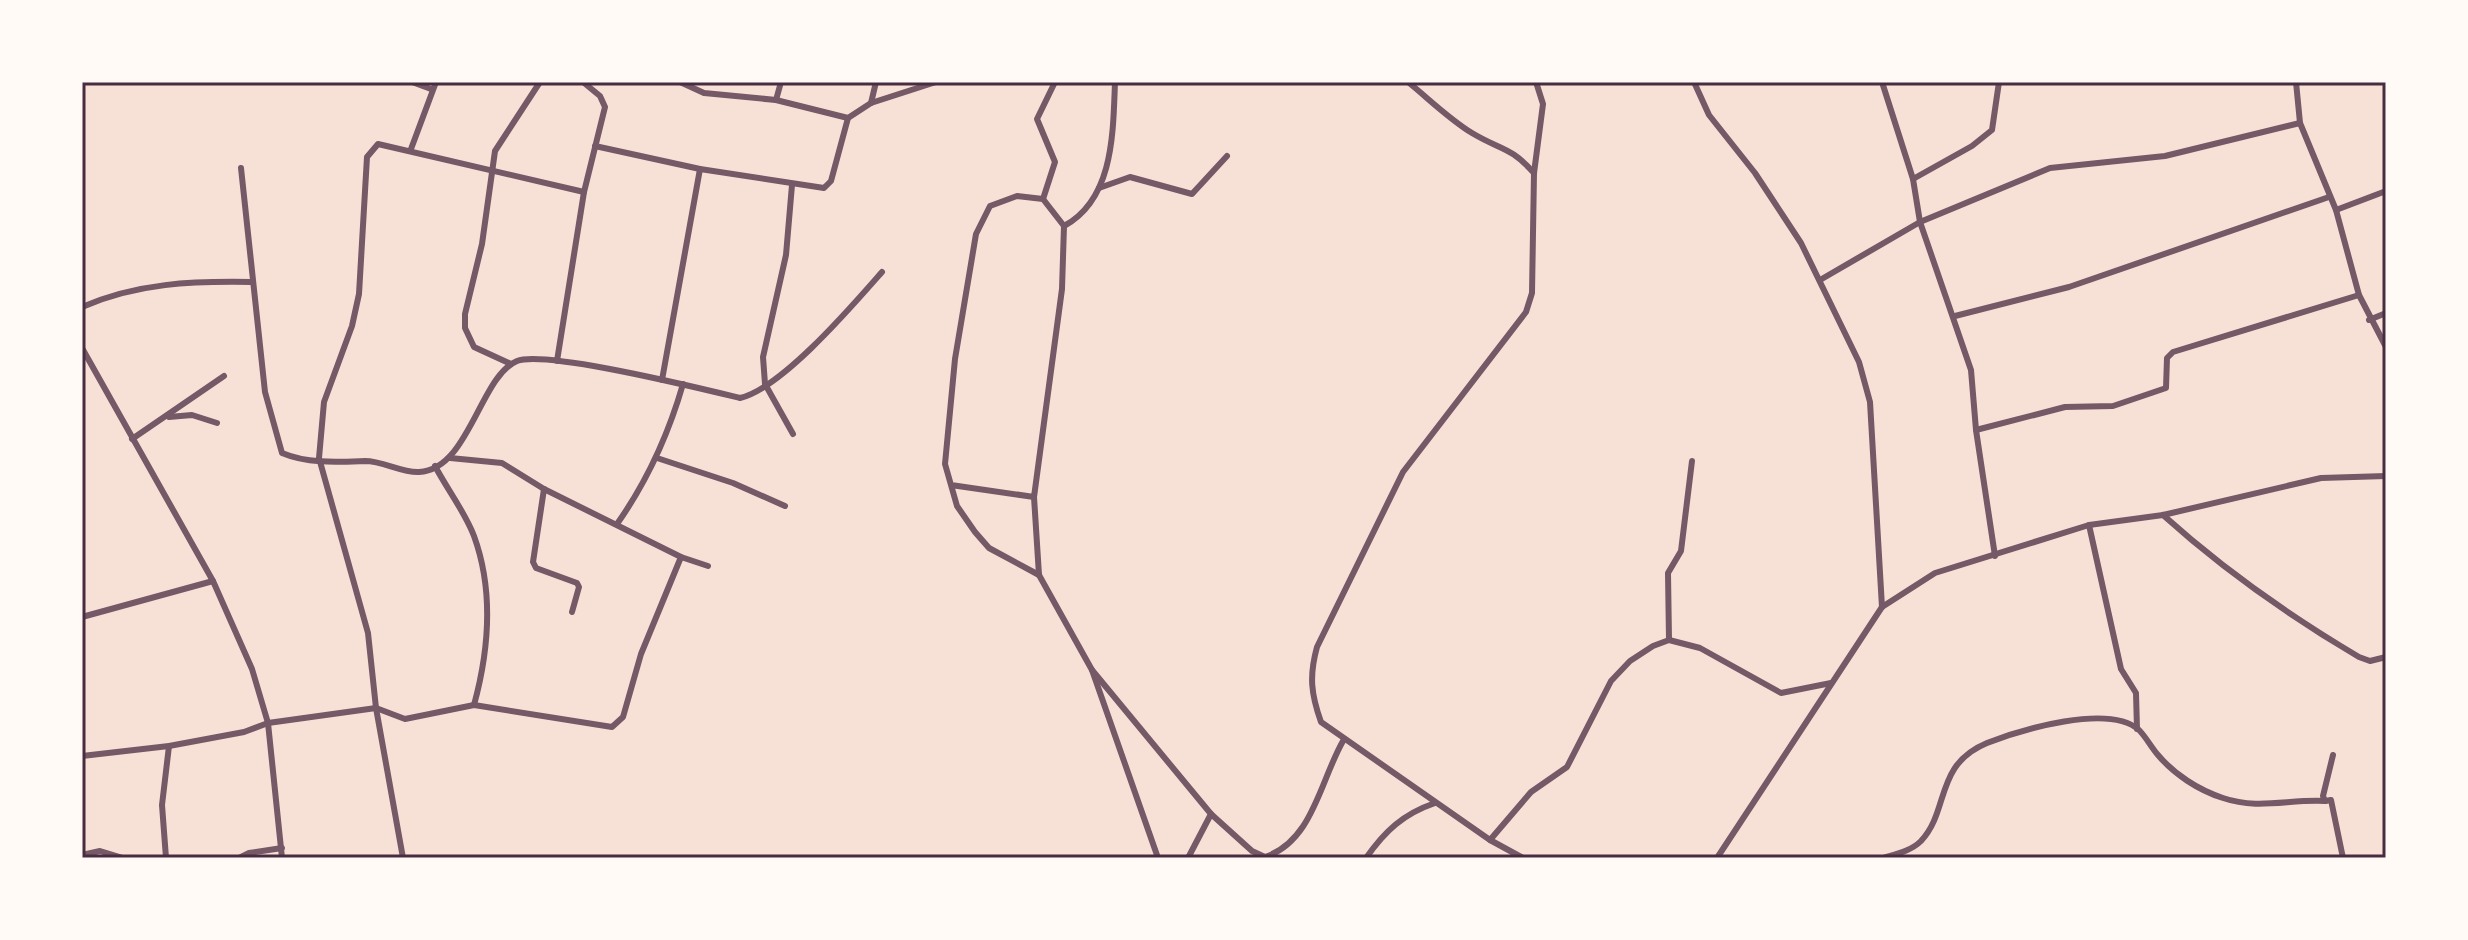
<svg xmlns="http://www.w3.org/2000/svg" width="2468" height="940" viewBox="0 0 2468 940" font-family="Merriweather,serif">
<rect width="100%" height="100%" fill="#f7e1d7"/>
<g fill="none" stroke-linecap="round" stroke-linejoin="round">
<g stroke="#755966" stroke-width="6">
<polyline points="412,82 431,89"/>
<polyline points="680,82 704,93 776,100 848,118"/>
<path d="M1408,82C1429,99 1449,119 1472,133C1500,150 1510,146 1534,173"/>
<polyline points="1694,82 1709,115 1755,173 1801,243 1859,362 1870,402 1882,607"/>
<polyline points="1882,82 1913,179 1920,222 1971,370 1976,430 1995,556"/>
<polyline points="2296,82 2300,123 2336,210 2359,295 2386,347"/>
<polyline points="776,100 781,82"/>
<polyline points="871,103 876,82"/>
<polyline points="595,146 700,169 824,188 831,181 848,118 871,103 936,82"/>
<polyline points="411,149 436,82"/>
<path d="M241,168L265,392L282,453C308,464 338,462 365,461C383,461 402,473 419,472C469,470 480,376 517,361C545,350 703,389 740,398C782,388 852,306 882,272"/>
<polyline points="1913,179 1972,146 1992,130 1999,82"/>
<polyline points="792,185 786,255 763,357 765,384 793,434"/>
<polyline points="1099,188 1130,177 1192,194 1227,156"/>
<polyline points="1043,199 1055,162 1037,119 1055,82"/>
<polyline points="2336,210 2386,191"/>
<path d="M1064,226C1114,199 1113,132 1115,82"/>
<polyline points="1820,280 1920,222 2050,168 2165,156 2300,123"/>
<path d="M82,307C137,283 192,281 251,282"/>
<polyline points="1955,316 2069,287 2329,197"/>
<polyline points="2369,320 2386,313"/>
<polyline points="82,348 213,581 252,669 268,723 282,858"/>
<polyline points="557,361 584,192 605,107 600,96 583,82"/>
<polyline points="511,364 474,347 465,328 465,314 482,244 495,151 540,82"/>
<polyline points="662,380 700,169"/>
<polyline points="169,417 192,415 217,423"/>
<polyline points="1976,430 2065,407 2113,406 2166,388 2167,358 2173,352 2359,295"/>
<polyline points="132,439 224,376"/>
<polyline points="450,458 502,463 544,489 681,557 708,566"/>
<polyline points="657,458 733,483 785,506"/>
<path d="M435,466C447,489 465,512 474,536C494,591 489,650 474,705"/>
<polyline points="951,485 1034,497 1062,289 1064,226 1043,199 1017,196 990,206 976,234 955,359 945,464 957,506 975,532 989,548 1039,575"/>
<polyline points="544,489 533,562 536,568 577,583 579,587 572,612"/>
<polyline points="1034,497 1039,575 1092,670 1158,858"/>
<path d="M2163,515C2224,570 2288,615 2359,657L2370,661L2386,657"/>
<path d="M617,524C648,480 668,436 683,384"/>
<polyline points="2089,525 2121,669 2136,693 2137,729"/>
<polyline points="82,617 213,581"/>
<polyline points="1669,640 1668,573 1681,551 1692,461"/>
<path d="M1092,670L1211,814L1252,851L1265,857C1313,841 1320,781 1343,741"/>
<polyline points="82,756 169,746 244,732 268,723 376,708 405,719 474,705 612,727 623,717 641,654 681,557"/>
<polyline points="2325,801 2331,800 2343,858"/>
<polyline points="1490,840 1531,792 1567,767 1611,681 1630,661 1653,646 1669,640 1700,648 1781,693 1831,683"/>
<polyline points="82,855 100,851 123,858"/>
<polyline points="166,858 162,805 169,746"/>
<polyline points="239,858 249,853 282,848"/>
<polyline points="403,858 376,708 368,633 319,458 324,402 352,326 359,294 367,157 378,144 584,192"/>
<polyline points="1188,858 1211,814"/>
<path d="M1366,858C1385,831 1403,814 1435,803"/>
<path d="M1523,858L1490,840L1321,722C1311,694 1309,676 1317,647L1403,472L1526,312L1532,293L1534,173L1543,104L1536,82"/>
<polyline points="1717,858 1882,607 1935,573 2089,525 2163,515 2321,478 2386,476"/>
<path d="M1883,858C1896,854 1911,851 1921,841C1950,810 1934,765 1987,743C2020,730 2109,703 2139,730C2146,737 2151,747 2158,755C2174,774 2198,790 2223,798C2258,810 2289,799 2325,801L2323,796L2333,755"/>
</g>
</g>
<rect width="2468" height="940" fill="none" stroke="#fffaf5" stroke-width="168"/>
<rect x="84" y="84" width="2300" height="772" fill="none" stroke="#4a2c40" stroke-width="3"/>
</svg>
